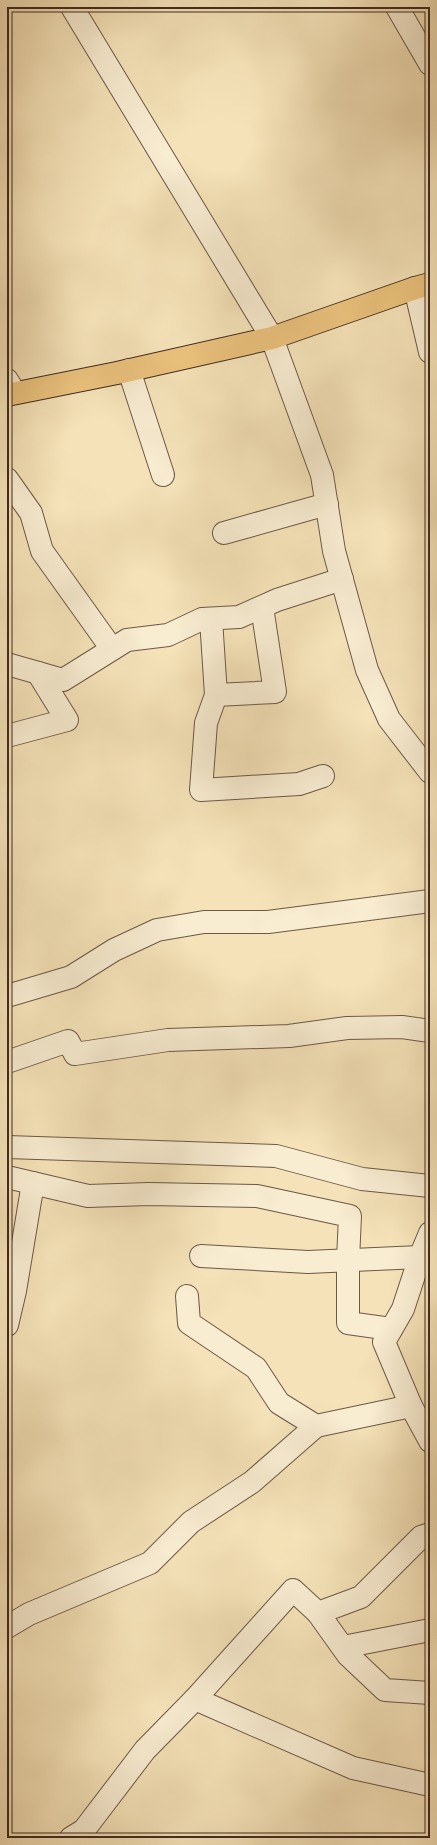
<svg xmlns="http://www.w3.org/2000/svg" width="437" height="1845" viewBox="0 0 437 1845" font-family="'IM FELL Great Primer',serif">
<rect width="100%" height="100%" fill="#f5e2b8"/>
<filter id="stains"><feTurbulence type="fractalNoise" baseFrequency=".005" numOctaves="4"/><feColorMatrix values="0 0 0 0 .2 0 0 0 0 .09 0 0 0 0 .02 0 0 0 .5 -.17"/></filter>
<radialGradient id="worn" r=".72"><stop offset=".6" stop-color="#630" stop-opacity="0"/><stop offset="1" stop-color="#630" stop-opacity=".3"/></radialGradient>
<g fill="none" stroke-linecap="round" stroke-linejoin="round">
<defs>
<g id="minor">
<polyline points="72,7 272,338 322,475 334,551 367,670 389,719 430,772"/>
<polyline points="397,7 430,64"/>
<polyline points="415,288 430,352"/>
<polyline points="129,370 163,475"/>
<polyline points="7,380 15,393"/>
<polyline points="7,479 31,513 42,551 112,649"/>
<polyline points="224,533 327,504"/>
<polyline points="211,619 216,695 206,723 201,790 299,784 323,776"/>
<polyline points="7,664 63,680 127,640 168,635 202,619 239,617 277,600 342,579"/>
<polyline points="216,695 275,692 262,607"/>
<polyline points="7,736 67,720 38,673"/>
<polyline points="7,996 71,977 114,950 157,930 204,922 268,922 430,901"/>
<polyline points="7,1062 68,1041 75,1054 168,1040 289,1036 347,1028 402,1027 430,1031"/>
<polyline points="7,1147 276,1156 362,1179 430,1186"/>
<polyline points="7,1177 88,1196 149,1194 257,1196 350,1216 348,1260 348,1323 391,1329"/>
<polyline points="430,1233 420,1257 403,1309 384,1342 411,1406 430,1441"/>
<polyline points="201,1256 308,1262 420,1257"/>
<polyline points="187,1296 189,1323 256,1368 279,1403 316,1426 411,1406"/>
<polyline points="7,1325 15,1291 33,1183"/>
<polyline points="430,1534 421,1537 361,1597 318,1613 293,1590 195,1699 353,1768 430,1785"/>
<polyline points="318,1613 348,1655 385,1690 430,1693"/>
<polyline points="7,1627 29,1614 150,1563 191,1522 252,1482 316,1426"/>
<polyline points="343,1647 430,1630"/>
<polyline points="71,1838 84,1830 145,1750 195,1699"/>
</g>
<polyline id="primary" points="7,395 117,373 272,338 415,288 430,284"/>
</defs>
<use href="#minor" stroke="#6c5847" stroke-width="24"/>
<use href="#primary" stroke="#3f2a21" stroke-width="24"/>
<use href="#minor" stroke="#f8ecd1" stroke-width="22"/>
<use href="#primary" stroke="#eac17c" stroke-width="22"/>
</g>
<rect width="437" height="1845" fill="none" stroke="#f5e2b8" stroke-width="24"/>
<rect x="8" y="8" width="421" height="1829" fill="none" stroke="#3f2a21" stroke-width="2"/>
<rect x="12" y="12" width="413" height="1821" fill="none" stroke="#3f2a21"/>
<rect width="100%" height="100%" filter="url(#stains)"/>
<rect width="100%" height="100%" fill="url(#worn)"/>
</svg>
